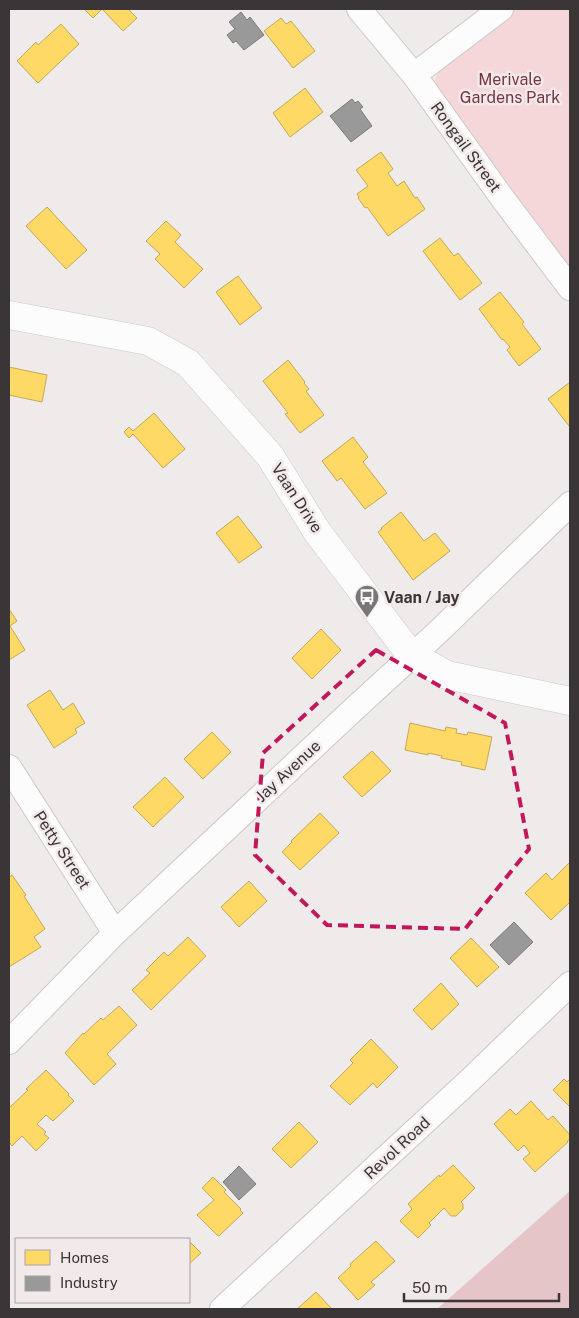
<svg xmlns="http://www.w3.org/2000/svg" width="579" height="1318" viewBox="0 0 579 1318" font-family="'Public Sans',sans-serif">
<rect width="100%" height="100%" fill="#f0ebeb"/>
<polygon fill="#f5d7da" points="516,9 570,9 570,269 438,93 435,80 440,68"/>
<polygon fill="#e6c5c8" points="570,1191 570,1309 437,1309"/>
<g fill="#ffd966" stroke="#c4a858">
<polygon points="84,9 128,9 137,18 123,31 102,9 93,18"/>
<polygon points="281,18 286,24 291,21 315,51 293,68 264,31"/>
<polygon points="61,24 79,44 38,83 17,61 36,42 38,45"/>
<polygon points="305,88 323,112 290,137 273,113"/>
<polygon points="381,152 393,169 388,173 397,186 404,181 415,198 417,197 425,209 388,236 367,207 365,208 358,198 359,197 357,194 368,186 356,170"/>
<polygon points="47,207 87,250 66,269 26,226"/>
<polygon points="166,221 181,235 175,242 203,269 184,288 155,259 160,254 146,241"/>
<polygon points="440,238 454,256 458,253 482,283 460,300 423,251"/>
<polygon points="238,276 262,308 240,325 216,292"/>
<polygon points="500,292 524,322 522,324 541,349 519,366 507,350 510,347 503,339 502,340 479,309"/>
<polygon points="288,360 305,382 304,383 309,389 306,391 324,415 300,433 285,414 288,413 263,381"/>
<polygon points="9,367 47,375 42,402 9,395"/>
<polygon points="570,382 570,425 569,426 548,399"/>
<polygon points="154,413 185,449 163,468 133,434 129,438 124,432 129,427 133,431"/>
<polygon points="353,437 368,457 363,462 387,493 365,509 341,478 337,481 322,461"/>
<polygon points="401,512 424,541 435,533 450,551 413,580 378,532 382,529 381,528"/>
<polygon points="238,516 262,547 239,563 216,533"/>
<polygon points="9,609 17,621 10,626 25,650 9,660"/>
<polygon points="321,629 341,650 312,679 292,658"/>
<polygon points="50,690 63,710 73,703 85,723 75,729 77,733 54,748 27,705"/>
<polygon points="410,723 445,731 446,727 457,729 456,733 467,735 468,732 492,737 485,770 461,765 462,762 441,758 442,756 428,753 428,755 405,750"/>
<polygon points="212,732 231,752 203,779 184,759"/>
<polygon points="372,751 391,771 362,797 343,777"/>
<polygon points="165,777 184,797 153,827 133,807"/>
<polygon points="320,813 339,833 300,870 282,852 292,842 291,841"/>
<polygon points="570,862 570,902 551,920 525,893 546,873 552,880"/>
<polygon points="12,875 26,895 24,896 45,929 34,937 41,947 9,967 9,877"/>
<polygon points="249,881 267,901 239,927 221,907"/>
<polygon points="188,937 206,956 151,1010 132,990 150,973 146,970 164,952 168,956"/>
<polygon points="471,938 499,967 477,987 450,958"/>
<polygon points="441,983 459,1004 432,1030 413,1010"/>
<polygon points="119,1006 137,1025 107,1054 116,1064 94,1085 65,1053 83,1033 84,1034 101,1018 103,1020"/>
<polygon points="371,1039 398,1067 377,1088 373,1083 350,1105 330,1086 353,1063 350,1060"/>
<polygon points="46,1070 69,1094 68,1095 74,1101 53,1121 46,1115 37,1124 46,1132 44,1134 49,1138 36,1151 22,1136 12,1146 9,1142 9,1108 28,1090 26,1089"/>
<polygon points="564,1079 567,1082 570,1079 570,1107 553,1090"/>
<polygon points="531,1101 548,1120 553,1116 570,1135 570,1139 567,1141 568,1142 535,1172 523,1159 530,1153 524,1145 518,1151 494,1124 510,1109 516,1115"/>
<polygon points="299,1122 318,1142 291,1168 272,1149"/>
<polygon points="453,1165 475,1188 461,1202 463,1204 463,1209 456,1216 451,1216 444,1208 429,1223 431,1225 418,1238 400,1221 412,1209 408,1204 439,1175 440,1177"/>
<polygon points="213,1177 226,1190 224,1192 241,1209 240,1210 243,1213 219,1236 216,1234 197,1215 214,1200 202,1188"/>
<polygon points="189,1241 201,1253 189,1264"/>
<polygon points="376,1241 395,1261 371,1282 375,1285 358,1300 338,1278 351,1266 350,1264"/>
<polygon points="316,1292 332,1309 297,1309"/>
</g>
<g fill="#999" stroke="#7c7b7c">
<polygon points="241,12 247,20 250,17 264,35 244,50 236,41 233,43 227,35 235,29 229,22"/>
<polygon points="352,99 355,103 358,101 363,107 360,109 372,126 351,142 330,116"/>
<polygon points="514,922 533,942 509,965 490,945"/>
<polygon points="239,1166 256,1184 239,1200 223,1182"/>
</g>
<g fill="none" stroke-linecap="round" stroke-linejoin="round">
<defs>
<g id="street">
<polyline points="359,9 414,75 503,199 570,288"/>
<polyline points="414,75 501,9"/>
<polyline points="9,767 115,933"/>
<polyline points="9,1042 115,933 354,709 437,633 570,504"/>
<polyline points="222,1309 469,1081 570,984"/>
</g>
<polyline id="secondary" points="9,315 148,341 188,363 270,456 318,533 411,655 447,675 570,701"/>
</defs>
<use href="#street" stroke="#ccc8c8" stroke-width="26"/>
<use href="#secondary" stroke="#ccc8c8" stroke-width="29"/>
<use href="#street" stroke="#fdfcfc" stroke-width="24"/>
<use href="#secondary" stroke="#fdfcfc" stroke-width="28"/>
</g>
<path fill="none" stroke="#c2185b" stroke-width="4" stroke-dasharray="10 6" stroke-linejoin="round" d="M376,650L505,723L529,849L465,929L327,925L255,855L263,753Z"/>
<defs>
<symbol id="bus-pin" viewBox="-11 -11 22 30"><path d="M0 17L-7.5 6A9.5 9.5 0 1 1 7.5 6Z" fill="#7a7576" stroke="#f2e9ea"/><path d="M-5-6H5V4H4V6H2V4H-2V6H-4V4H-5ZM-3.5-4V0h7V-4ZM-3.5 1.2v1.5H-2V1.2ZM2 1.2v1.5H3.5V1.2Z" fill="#fff"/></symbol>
</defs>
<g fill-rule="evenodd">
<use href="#bus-pin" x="353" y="583" width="28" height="38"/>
</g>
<g text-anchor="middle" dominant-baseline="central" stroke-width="5" stroke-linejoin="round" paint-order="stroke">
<g font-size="16" fill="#783541" stroke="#f2e9ea">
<text x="510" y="79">Merivale<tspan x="510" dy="18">Gardens Park</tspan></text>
</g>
<g font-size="16" fill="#3a3637" stroke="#f2e9ea">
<text transform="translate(466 147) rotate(54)">Rongail Street</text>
<text transform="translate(297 498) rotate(57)">Vaan Drive</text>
<text transform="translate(288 771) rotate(-43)">Jay Avenue</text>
<text transform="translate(62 850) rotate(57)">Petty Street</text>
<text transform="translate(397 1148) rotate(-43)">Revol Road</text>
</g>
<g font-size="16" font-weight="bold" fill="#3a3637" stroke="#f2e9ea" text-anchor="start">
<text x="384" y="597">Vaan / Jay</text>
</g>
</g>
<rect width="579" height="1318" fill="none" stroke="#3a3637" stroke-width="20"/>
<rect x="15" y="1238" width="175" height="65" fill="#f2e9ea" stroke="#a8a1a2"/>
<rect x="25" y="1250" width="25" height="15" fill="#ffd966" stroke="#a8a1a2"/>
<text x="60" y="1263" font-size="15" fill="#3a3637">Homes</text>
<rect x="25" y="1276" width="25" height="15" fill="#999999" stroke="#a8a1a2"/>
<text x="60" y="1288" font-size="15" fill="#3a3637">Industry</text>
<path d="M404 1293v8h155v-8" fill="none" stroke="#3a3637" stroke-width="2.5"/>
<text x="412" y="1293" font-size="15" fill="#3a3637" stroke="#f2e9ea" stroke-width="4" paint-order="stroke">50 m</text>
</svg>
